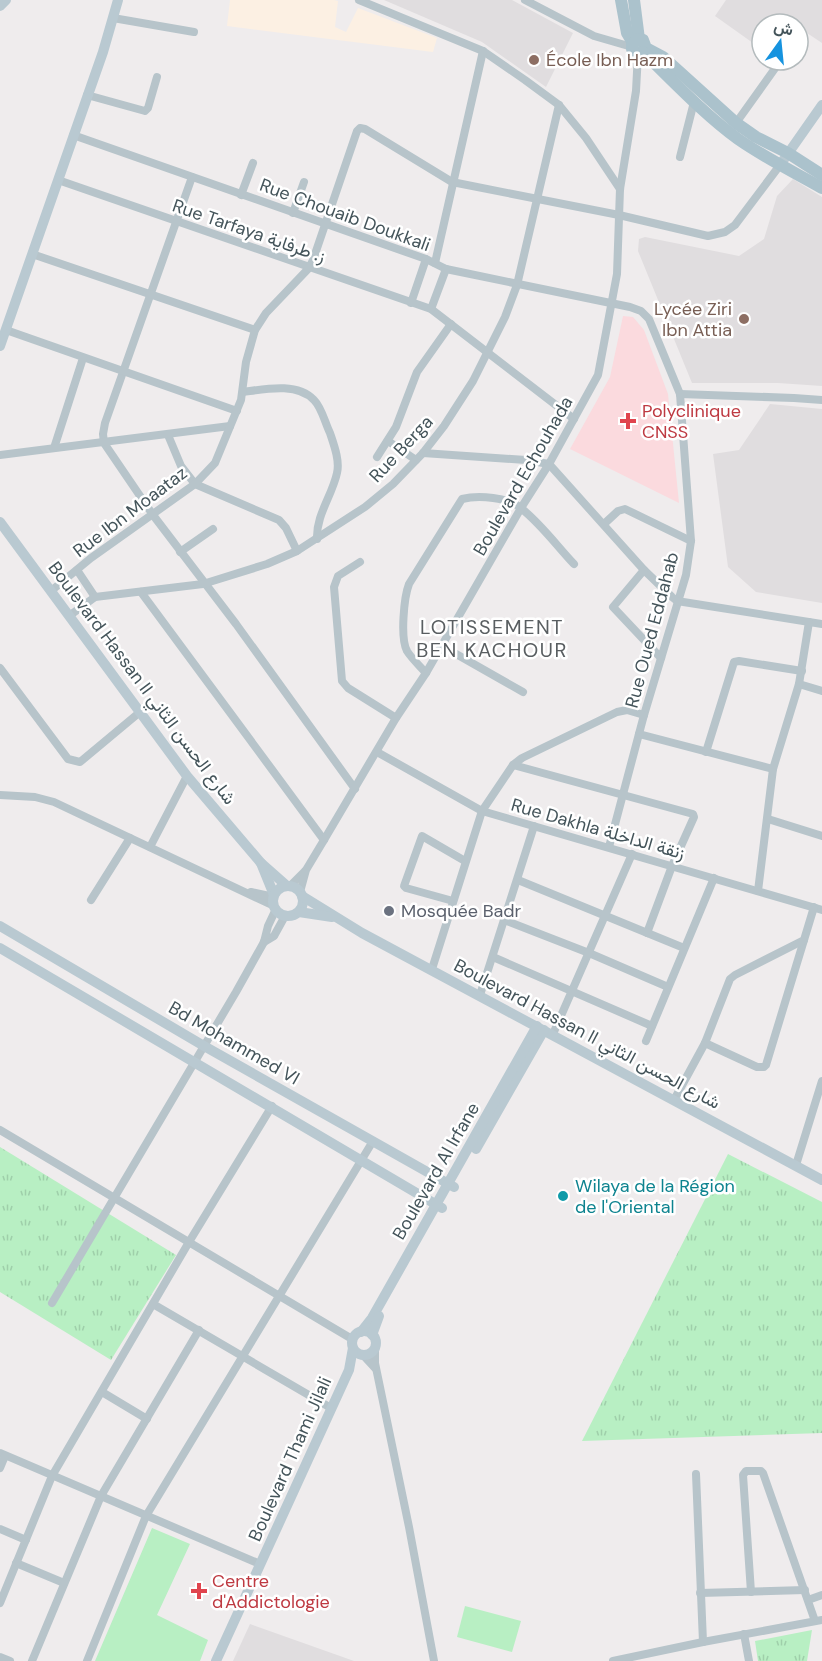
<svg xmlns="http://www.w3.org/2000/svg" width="822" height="1661" viewBox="0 0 822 1661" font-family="'DM Sans',Vazirmatn,sans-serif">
<defs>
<pattern id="grass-tufts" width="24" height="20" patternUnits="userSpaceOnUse" patternTransform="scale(1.5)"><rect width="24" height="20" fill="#b8efc3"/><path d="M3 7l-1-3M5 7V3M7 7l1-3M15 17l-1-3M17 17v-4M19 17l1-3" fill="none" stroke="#9fcfaa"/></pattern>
</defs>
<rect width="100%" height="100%" fill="#efeced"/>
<polygon fill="#fcf0e3" points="230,0 334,0 338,1 335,27 346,32 358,8 437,38 433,52 227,26"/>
<g fill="#e0dddf">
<polygon points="384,0 512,0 573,33 546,87 482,42"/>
<polygon points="726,0 822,0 822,43 798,27 798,24 793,24 778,15 770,24 762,24 762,33 753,43 715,16"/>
<polygon points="793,179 822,197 822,386 778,383 692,383 638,251 639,239 645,237 739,256 764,239 777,196"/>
<polygon points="770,404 822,409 822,603 756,592 728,567 713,454 739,450"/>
<polygon points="250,1624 354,1661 233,1661"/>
</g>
<polygon fill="#fbdade" points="623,316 633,317 644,330 668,394 679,503 570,449 610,377"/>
<g fill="url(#grass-tufts)">
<polygon points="0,1147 176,1255 111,1360 0,1292"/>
<polygon points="728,1154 822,1202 822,1433 582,1441"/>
<polygon points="812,1630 807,1661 758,1661 755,1641"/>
</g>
<g fill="#b8efc3">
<polygon points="152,1528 190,1544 157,1615 208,1640 200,1661 95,1661"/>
<polygon points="465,1606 521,1621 512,1652 457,1637"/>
</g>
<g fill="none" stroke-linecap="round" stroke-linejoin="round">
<g stroke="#b7c4ca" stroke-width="8">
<polyline points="359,0 483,51 525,80 559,105 586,138 620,189"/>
<polyline points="525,0 594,36 632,47"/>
<polyline points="113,18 194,32"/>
<polyline points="87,95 145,111 148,108 157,77"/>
<polyline points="736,123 781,60"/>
<polyline points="73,135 426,259 446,269 630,307 641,311 649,319 680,394 691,541 686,575 644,715 609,847"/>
<polyline points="680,157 694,102"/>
<polyline points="192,177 105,423 103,434 104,443 153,515 236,624 355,789"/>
<polyline points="58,180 431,309 574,419"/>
<polyline points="241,195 253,163"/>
<polyline points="293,213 304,182"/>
<polyline points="32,254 255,330"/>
<polyline points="435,263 483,51"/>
<polyline points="411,303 426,259"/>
<polyline points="431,309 446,269"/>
<polyline points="6,330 237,411"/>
<path d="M243,392C265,389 297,382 314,400C322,408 325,423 330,433C334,445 340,461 337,473C332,496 316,515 317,539"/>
<polyline points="680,394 794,398 822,400"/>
<polyline points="168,435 181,466 195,484 279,520 286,528 297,551"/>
<polyline points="388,441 416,460"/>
<polyline points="54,448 83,358"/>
<polyline points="423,453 526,460 549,464 644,570 672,597 677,601 822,624"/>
<polyline points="0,455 230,426"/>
<polyline points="377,457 396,427 417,372 451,324"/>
<polyline points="604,524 618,511 625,509 691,541"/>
<polyline points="180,552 213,529"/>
<polyline points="360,562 338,576 334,587 342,681 348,688 396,718"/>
<polyline points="77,570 95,597"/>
<polyline points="644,570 613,607 661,658"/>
<polyline points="51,591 91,558 195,484 215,463 241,400 246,362 255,330 266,313 309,268 313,260 357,131 360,128 365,129 452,182 619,215 708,236 725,232 735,225 780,165"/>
<polyline points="141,592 324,840"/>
<polyline points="69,616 95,597 203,584 267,564 297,551 365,507 393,484 423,453 444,426 473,381 505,317 517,285 559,105"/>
<polyline points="442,646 523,692"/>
<polyline points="0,668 68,759 80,762 140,712"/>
<path d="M426,673C420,666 412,659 407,651C400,638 404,597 409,584L462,499C478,495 509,497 522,509C541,524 557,546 574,564"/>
<polyline points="799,684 822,691"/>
<polyline points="639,734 773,769"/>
<polyline points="377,752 482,811 822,910"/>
<polyline points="706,752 734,662 739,661 802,671"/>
<polyline points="513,765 693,814 694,817 672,866 647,933"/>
<polyline points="0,795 35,797 54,802 274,906"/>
<polyline points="768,819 822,836"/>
<polyline points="150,847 187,776"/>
<polyline points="518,880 684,948"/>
<polyline points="290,886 305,871"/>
<polyline points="758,891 773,769 799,684 809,622"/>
<polyline points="251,892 274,897"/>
<polyline points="300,892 306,870 324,840 396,718 426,673 521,508 549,464 598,375 617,274 620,189 636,91 638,53"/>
<polyline points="91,900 130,838"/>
<polyline points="453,901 406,888 404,886 422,836 465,861"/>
<polyline points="504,920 589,953 668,987"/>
<polyline points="264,942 274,936 285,916"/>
<polyline points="493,957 652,1026"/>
<polyline points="432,969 482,811 513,765 522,758 617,712 627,710 644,715"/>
<polyline points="480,995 534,826"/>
<polyline points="553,1034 632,854"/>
<polyline points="646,1041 714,878"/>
<polyline points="705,1043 757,1067 764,1067 766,1065 804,940"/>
<polyline points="674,1100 705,1043 730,979 735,975 804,940 814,907"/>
<polyline points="0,1130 352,1339"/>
<polyline points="796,1165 822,1081"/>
<polyline points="52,1303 236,992 264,942 268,926 276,909"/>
<polyline points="153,1304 331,1408"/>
<polyline points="375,1347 375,1363 409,1527 434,1661"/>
<polyline points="363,1355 375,1368"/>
<polyline points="102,1392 147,1419"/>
<polyline points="0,1453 260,1564"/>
<polyline points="0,1468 5,1456"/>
<polyline points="696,1474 703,1642"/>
<polyline points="0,1529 26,1540"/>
<polyline points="16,1563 64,1583"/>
<polyline points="751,1592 743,1475 746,1471 761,1471 763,1473 815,1621"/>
<polyline points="700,1593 805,1590"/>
<polyline points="808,1600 822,1595"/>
<polyline points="0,1603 52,1476 189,1242 272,1106"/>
<polyline points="744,1634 749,1661"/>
<polyline points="0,1657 10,1661"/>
<polyline points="32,1661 101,1496 199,1330"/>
<polyline points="87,1661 146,1516 373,1141"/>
<polyline points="613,1661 703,1642 822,1620"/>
</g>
<g stroke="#b9c9d1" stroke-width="10">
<polyline points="0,6 6,0"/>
<polyline points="780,165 822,105"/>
<polyline points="0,346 103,52 118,0"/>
<polyline points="0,522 187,776 261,863 287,886"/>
<polyline points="261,863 274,895"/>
<circle cx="288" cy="901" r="15"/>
<polyline points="302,896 362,933 822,1180"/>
<polyline points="299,912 332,917"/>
<polyline points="0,926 204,1046 454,1187"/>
<polyline points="0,948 442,1208"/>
<polyline points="476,1149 544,1030"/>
<circle cx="364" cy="1343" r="12"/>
<polyline points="361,1332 372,1318 537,1026"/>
<polyline points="372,1335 379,1316"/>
<polyline points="216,1661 349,1370 353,1348"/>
</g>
<g stroke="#abc2cc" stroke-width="12">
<polyline points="621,0 627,33 633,43"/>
<polyline points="634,0 639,39"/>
<polyline points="646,48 643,52 636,53 632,49 632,45 637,39 643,40 646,48 663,57 736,123 756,137 788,153 822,175"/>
<path d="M643,52C674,82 704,114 738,139C765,158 794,172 822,188"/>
</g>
</g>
<g fill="#8d6e63" stroke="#fff" stroke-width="2">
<circle cx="534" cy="60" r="6"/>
<circle cx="744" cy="319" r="6"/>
</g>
<g fill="#e0444e" stroke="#fff" stroke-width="2">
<path d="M625 412h6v6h6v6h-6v6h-6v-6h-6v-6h6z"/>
<path d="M196 1582h6v6h6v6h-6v6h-6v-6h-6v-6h6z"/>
</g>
<circle fill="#6b7280" stroke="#fff" stroke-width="2" cx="389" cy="911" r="6"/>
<circle fill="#0f9aa8" stroke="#fff" stroke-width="2" cx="563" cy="1196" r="6"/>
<g text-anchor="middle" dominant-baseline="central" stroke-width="5" stroke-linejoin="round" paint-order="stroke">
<g font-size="18" fill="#785e54" stroke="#fff" text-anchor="start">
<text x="546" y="60">École Ibn Hazm</text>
<text x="732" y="309" text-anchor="end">Lycée Ziri<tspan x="732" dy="21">Ibn Attia</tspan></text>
</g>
<g font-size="18" fill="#44545a" stroke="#fff">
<text transform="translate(345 215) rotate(20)">Rue Chouaib Doukkali</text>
<text transform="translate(249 231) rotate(19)">Rue Tarfaya ز. طرفاية</text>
<text transform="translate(401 449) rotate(-47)">Rue Berga</text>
<text transform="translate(523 476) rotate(-60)">Boulevard Echouhada</text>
<text transform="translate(130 512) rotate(-37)">Rue Ibn Moaataz</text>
<text transform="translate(652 630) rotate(-75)">Rue Oued Eddahab</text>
<text transform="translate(142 683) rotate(53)">Boulevard Hassan II شارع الحسن الثاني</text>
<text transform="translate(598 829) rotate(16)">Rue Dakhla زنقة الداخلة</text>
<text transform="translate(587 1034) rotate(28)">Boulevard Hassan II شارع الحسن الثاني</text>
<text transform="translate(234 1043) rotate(30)">Bd Mohammed VI</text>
<text transform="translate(436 1171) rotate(-60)">Boulevard Al Irfane</text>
<text transform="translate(290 1459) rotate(-66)">Boulevard Thami Jilali</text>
</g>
<g font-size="18" fill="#be3a42" stroke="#fff" text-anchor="start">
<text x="642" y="411">Polyclinique<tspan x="642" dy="21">CNSS</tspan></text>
<text x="212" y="1581">Centre<tspan x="212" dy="21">d'Addictologie</tspan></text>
</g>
<g font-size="18" fill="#5b616d" stroke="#fff" text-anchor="start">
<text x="401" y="911">Mosquée Badr</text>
</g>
<g font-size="18" fill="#0d838f" stroke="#fff" text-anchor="start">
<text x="575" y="1186">Wilaya de la Région<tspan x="575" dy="21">de l'Oriental</tspan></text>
</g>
<g font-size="20" letter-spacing="1.5" fill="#595e61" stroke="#fff">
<text x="492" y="627">LOTISSEMENT<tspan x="492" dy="23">BEN KACHOUR</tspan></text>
</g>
</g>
<g transform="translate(780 42) rotate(15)"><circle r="28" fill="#ffffff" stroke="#b4bbbd" stroke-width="1.5"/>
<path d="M0-4.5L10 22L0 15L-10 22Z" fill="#1693df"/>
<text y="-9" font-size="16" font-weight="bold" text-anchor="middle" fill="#44545a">ش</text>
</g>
</svg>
